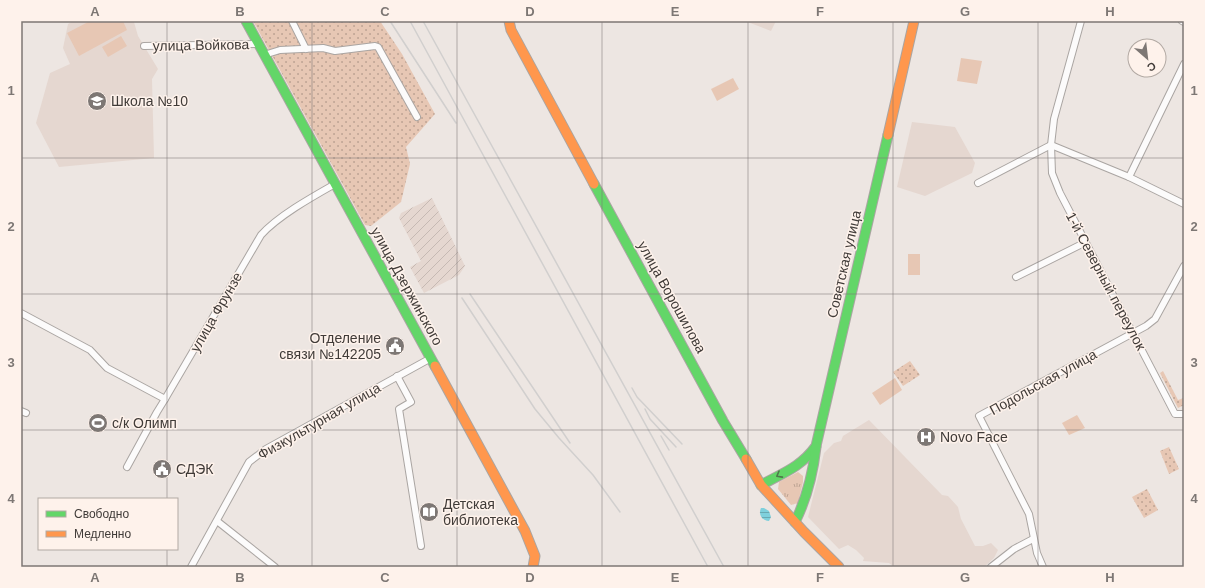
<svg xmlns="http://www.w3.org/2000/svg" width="1205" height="588" viewBox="0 0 1205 588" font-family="Arial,sans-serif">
<defs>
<pattern id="industrial-furrows" width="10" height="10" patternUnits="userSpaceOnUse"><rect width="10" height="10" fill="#e5d7d0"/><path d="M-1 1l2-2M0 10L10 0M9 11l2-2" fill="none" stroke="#c6b9b3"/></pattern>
<pattern id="grass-tufts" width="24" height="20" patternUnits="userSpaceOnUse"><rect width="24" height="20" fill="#e7c7b4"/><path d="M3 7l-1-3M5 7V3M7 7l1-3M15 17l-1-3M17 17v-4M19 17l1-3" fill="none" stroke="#bda393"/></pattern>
<pattern id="park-dots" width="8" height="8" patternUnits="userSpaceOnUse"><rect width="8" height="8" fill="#e7c7b4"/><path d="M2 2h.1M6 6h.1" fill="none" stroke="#bda393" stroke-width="1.8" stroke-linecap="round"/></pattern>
<pattern id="water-rules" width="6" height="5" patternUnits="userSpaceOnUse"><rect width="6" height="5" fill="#7fd0dc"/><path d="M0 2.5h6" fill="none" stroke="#69aab3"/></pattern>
</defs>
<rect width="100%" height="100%" fill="#ede6e2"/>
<g fill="#e5d7d0">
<polygon points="73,21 134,22 138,36 158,69 152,79 154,158 59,167 36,123 50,73 70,64 63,48 68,24"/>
<polygon points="745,21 776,21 771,31"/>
<polygon points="912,122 955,127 975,163 972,173 925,196 897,187"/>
<polygon points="869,420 942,495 948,496 958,507 961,519 975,546 983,546 991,543 998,550 994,558 984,567 894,567 889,563 863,561 864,558 856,550 848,545 839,549 808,517 824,453 834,443 841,441 843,436"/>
</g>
<polygon fill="url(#industrial-furrows)" points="432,198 465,266 459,275 424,293 410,267 421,261 399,218 401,213"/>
<polygon fill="url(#grass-tufts)" points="798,472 803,476 803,482 798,503 791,505 778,489 779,482"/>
<g fill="url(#park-dots)">
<polygon points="253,21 380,21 402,54 435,114 406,147 410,164 401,202 371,226 365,225"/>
<polygon points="910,361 920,375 903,386 893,372"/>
<polygon points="1163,371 1178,400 1184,398 1184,405 1178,408 1160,373"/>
<polygon points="1169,447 1179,469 1169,474 1160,451"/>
<polygon points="1147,489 1158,510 1144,518 1132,497"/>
</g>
<g fill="#e7c7b4">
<polygon points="90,21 123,21 127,30 79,56 67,33"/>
<polygon points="121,36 127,46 108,57 102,47"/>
<polygon points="961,58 982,61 977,84 957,81"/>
<polygon points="733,78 739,89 717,101 711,89"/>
<rect x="908" y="254" width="12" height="21"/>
<polygon points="895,378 902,390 880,405 872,393"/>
<polygon points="1077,415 1085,428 1069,435 1062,423"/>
</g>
<path fill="url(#water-rules)" d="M761,508H764L769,511L771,517L769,521C762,521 758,514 761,508Z"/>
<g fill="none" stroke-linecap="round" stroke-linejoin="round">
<defs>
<g id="street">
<polyline points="292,21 306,49"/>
<polyline points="1081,21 1054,119 1051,145 1052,173 1060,193 1175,414 1182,414"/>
<polyline points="1182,21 1184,22"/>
<polyline points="144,46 259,44"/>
<polyline points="264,55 280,50 323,48 335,51 375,46 378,47 417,117"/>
<polyline points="1051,145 1129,177 1184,204"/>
<polyline points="1129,177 1184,64"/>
<polyline points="978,183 1051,145"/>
<polyline points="1016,277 1086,242"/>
<polyline points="21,313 90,350 107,368 165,399"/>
<polyline points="397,376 411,402 399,409 421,546"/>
<polyline points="21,411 26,413"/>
<path d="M127,467L157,412L165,399L261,235C278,216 312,197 335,184"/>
<polyline points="217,521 275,567"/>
<polyline points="191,567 249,462 266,449 431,358"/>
<polyline points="991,567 1014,549 1033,539"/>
<polyline points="1043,567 1037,553 1029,514 979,416 1146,326 1155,319 1184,266"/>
</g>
<g id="fast">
<polyline points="246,21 435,366"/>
<polyline points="594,184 723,421 746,459"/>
<path d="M761,485C783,473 801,467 816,446L888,135"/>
<path d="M795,522C807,498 813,473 816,447"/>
</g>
<g id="slow">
<polyline points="509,21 511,30 594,184"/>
<polyline points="888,135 914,21"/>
<polyline points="435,366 525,531 535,556 533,567"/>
<polyline points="746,459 761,485 804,532 839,567"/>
</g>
</defs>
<use href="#street" stroke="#aaa5a2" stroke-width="8"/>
<use href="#fast" stroke="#aaa5a2" stroke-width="11"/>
<use href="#slow" stroke="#aaa5a2" stroke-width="11"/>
<use href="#street" stroke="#fcfbfb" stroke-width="6"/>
<use href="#fast" stroke="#63d668" stroke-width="9"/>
<use href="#slow" stroke="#ff974d" stroke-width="9"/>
<g stroke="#d1cfce" stroke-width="1.5">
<polyline points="390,21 456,123"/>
<polyline points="410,21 708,567"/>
<polyline points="423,21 724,567"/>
<polyline points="470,294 570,443"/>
<polyline points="462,298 535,409 559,438 593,475 620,512"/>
<polyline points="632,388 637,397 682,444"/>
<polyline points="645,409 650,419 676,447"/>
<polyline points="661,436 669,450"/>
</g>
</g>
<defs><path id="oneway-chevron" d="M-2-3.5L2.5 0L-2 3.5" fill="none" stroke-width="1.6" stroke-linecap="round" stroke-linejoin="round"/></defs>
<use stroke="#4e794b" href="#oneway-chevron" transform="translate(779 475) rotate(151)"/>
<path fill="none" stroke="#7d7774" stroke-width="1" stroke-opacity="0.55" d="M167,21V499M312,21V567M457,21V567M602,21V567M748,21V567M893,21V567M1038,21V567M21,158H1184M21,294H1184M21,430H1184M167,549V567"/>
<defs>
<symbol id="school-disc" viewBox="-11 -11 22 22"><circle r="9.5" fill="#7d7774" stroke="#fef2eb"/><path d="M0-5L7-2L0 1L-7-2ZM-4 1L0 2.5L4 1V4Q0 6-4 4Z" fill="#fff"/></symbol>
<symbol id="civic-disc" viewBox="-11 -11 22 22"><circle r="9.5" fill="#7d7774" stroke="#fef2eb"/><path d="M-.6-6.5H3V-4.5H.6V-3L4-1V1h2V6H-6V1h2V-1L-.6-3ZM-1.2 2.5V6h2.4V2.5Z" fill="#fff"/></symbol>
<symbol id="stadium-disc" viewBox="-11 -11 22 22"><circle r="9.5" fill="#7d7774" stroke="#fef2eb"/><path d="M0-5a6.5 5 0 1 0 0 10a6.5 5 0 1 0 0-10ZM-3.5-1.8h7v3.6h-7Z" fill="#fff"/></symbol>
<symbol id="hospital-disc" viewBox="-11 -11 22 22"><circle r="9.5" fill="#7d7774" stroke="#fef2eb"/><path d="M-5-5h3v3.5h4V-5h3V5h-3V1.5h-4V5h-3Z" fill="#fff"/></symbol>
<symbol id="library-disc" viewBox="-11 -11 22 22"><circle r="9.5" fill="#7d7774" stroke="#fef2eb"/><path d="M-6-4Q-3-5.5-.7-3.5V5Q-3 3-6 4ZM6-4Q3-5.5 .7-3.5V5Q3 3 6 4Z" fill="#fff"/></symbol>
</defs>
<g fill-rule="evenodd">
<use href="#school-disc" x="86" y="90" width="22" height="22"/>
<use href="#civic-disc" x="384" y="335" width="22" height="22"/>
<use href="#stadium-disc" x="87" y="412" width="22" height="22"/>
<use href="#hospital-disc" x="915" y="426" width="22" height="22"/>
<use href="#civic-disc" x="151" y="458" width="22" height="22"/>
<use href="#library-disc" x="418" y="501" width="22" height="22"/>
</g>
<g text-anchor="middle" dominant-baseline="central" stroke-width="3" stroke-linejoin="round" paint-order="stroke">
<g font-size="14" fill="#403b38" stroke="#fef2eb">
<text transform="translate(201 45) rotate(-1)">улица Войкова</text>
<text transform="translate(844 264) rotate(-77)">Советская улица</text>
<text transform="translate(1106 281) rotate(62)">1-й Северный переулок</text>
<text transform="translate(407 286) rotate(61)">улица Дзержинского</text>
<text transform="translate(672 297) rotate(61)">улица Ворошилова</text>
<text transform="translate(216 312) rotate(-60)">улица Фрунзе</text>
<text transform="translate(1043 382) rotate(-29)">Подольская улица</text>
<text transform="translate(319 421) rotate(-30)">Физкультурная улица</text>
</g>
<g font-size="14" fill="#403b38" stroke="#fef2eb" text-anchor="start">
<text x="111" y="101">Школа №10</text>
<text x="381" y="338" text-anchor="end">Отделение<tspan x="381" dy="16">связи №142205</tspan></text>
<text x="112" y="423">с/к Олимп</text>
<text x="940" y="437">Novo Face</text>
<text x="176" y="469">СДЭК</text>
<text x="443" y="504">Детская<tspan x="443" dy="16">библиотека</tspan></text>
</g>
</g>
<rect width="1205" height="588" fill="none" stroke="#fef2eb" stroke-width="44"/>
<rect x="38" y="498" width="140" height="52" fill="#fef2eb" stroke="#b2a9a3"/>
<rect x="46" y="511" width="20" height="6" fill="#63d668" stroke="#b2a9a3"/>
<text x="74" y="518" font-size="12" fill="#403b38">Свободно</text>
<rect x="46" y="531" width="20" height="6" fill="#ff974d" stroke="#b2a9a3"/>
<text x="74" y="538" font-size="12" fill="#403b38">Медленно</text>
<g transform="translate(1147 58) rotate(152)"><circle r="19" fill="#fef2eb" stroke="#b2a9a3"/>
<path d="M0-3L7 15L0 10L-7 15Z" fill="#7d7774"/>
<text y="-6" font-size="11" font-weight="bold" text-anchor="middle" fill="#403b38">С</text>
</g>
<rect x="22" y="22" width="1161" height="544" fill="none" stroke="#7d7774" stroke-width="1.5"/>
<g font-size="13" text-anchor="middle" font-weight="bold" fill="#7d7774">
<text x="95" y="16">A</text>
<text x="240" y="16">B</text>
<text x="385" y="16">C</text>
<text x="530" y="16">D</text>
<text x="675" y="16">E</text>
<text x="820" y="16">F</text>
<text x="965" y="16">G</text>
<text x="1110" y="16">H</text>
<text x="11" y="95">1</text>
<text x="1194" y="95">1</text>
<text x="11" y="231">2</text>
<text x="1194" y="231">2</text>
<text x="11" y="367">3</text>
<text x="1194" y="367">3</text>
<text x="11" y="503">4</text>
<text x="1194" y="503">4</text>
<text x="95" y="582">A</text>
<text x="240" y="582">B</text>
<text x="385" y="582">C</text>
<text x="530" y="582">D</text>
<text x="675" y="582">E</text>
<text x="820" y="582">F</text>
<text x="965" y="582">G</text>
<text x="1110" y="582">H</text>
</g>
</svg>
